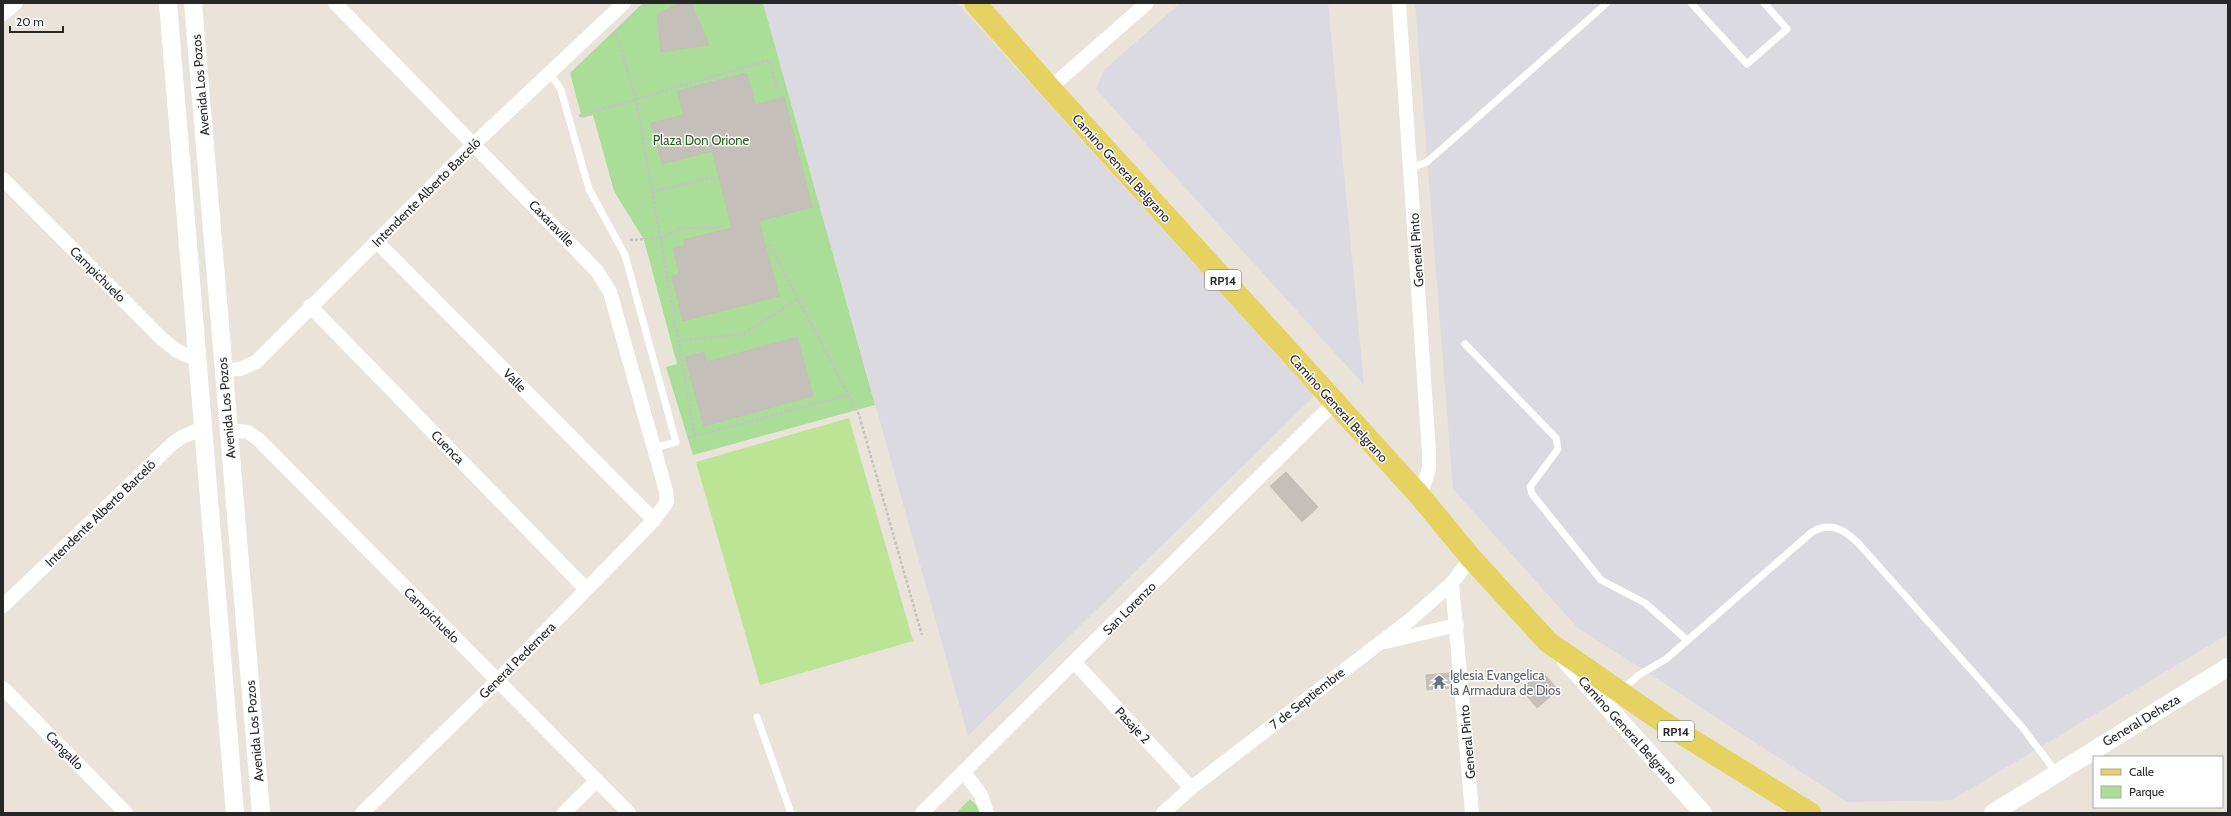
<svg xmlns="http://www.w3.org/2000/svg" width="2231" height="816" viewBox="0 0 2231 816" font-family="Cabin,sans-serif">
<rect width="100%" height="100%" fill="#e9e3d9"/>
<g fill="#dcdae1">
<polygon points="763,3 957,3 1314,396 968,736"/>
<polygon points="1180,3 1328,3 1364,385 1096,89 1104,70"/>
<polygon points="1415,3 2228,3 2228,634 1952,800 1847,802 1577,627 1453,489"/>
</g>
<g fill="#aadd98">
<polygon points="643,3 763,3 875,405 693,455 666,367 677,364 644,240 614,191 593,115 582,118 570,73"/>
<polygon points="970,799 979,808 981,813 956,813"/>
</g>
<polygon fill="#bbe494" points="849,418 913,641 760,685 696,462"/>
<g fill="#c4c0b9" stroke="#c4bfb3">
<polygon points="680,3 691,3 709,45 661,52 657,14"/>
<polygon points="747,73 755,105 784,97 812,207 759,221 779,296 683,321 672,276 679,274 673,248 685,245 684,240 732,228 712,151 662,164 651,123 684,115 677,91"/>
<polygon points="797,337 813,396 704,426 685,357 704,352 706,362"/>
<polygon points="1286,472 1318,507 1302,522 1270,486"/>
<polygon points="1542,671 1558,690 1537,708 1521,689"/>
<polygon points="1450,673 1452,688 1427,690 1426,675"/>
</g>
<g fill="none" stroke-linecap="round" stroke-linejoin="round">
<g stroke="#c3c3c3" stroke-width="2.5" stroke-dasharray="3 2" stroke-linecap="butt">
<polyline points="615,31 636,99 695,436"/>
<polyline points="579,116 769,60 778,91"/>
<polyline points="652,192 714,177"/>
<polyline points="630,240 660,238 682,228 724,227"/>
<polyline points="769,244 859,415 922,635"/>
<polyline points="679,341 743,334 798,299"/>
<polyline points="688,438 848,395"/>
</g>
<g stroke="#fff" stroke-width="7">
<polyline points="1691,3 1747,64 1787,29 1764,3"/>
<polyline points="550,73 561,90 589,189 625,255 676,442 654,448"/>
<polyline points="1410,168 1427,162 1607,3"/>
<polyline points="1465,344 1556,438 1558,449 1530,487 1532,494 1601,580 1645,603 1687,640"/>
<path d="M1621,690L1639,675L1666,659L1812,532C1831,521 1845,530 1859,544L2022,727L2056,772"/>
<polyline points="757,717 791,813"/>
</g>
<g stroke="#fff" stroke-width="14">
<polyline points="335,3 597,271 610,292 666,491 667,502 654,520 497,681 362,813"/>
<polyline points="1399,3 1429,453 1429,469 1420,496"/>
<polyline points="3,14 16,3"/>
<polyline points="1050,88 1147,3"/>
<polyline points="3,179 161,338 177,351 198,360"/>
<polyline points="376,241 654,520"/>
<polyline points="310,306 586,589"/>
<polyline points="223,370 240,369 256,362 475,143 624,3"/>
<polyline points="228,430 248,432 259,440 629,813"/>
<polyline points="1471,558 1452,583 1472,813"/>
<polyline points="3,606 172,444 182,437 203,428"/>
<polyline points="1385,642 1457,625"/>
<polyline points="1075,663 1191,788"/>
<polyline points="3,688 126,813"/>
<polyline points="964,772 981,795 987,813"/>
<polyline points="564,813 597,780"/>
<polyline points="922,813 1334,403"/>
<polyline points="1163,813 1191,788 1411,619 1452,583"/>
</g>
<g stroke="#fff" stroke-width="18">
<polyline points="168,3 235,813"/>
<polyline points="193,3 261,813"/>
<polyline points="1566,661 1703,813"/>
<polyline points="1993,813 2228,667"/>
</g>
<polyline stroke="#e6d261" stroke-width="22" points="975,3 1050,88 1420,496 1471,558 1548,642 1666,724 1810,813"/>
</g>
<defs>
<symbol id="temple-bare" viewBox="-9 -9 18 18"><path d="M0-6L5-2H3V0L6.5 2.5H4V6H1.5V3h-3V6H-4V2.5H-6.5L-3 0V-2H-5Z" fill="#6b7280" stroke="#fff" stroke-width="2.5" paint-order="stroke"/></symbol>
</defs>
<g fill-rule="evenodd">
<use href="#temple-bare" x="1429" y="672" width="20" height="20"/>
</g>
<g text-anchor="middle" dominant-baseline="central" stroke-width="3" stroke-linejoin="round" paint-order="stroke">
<g fill="#fff" stroke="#686868" stroke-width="1">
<rect x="1205" y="270" width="36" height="20" rx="3"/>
<rect x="1658" y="721" width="36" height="20" rx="3"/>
</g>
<g font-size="12" font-weight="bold" fill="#272727">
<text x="1223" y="280">RP14</text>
<text x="1676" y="731">RP14</text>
</g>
<g font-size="13" fill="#272727" stroke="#fff">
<text transform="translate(200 85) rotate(-95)">Avenida Los Pozos</text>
<text transform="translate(1122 168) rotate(48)">Camino General Belgrano</text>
<text transform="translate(426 192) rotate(-45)">Intendente Alberto Barceló</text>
<text transform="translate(552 223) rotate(46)">Caxaraville</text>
<text transform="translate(1416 250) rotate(-94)">General Pinto</text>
<text transform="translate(98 274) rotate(45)">Campichuelo</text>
<text transform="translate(515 380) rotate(45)">Valle</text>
<text transform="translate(226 408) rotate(-95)">Avenida Los Pozos</text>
<text transform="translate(1339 408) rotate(48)">Camino General Belgrano</text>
<text transform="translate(448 447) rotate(46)">Cuenca</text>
<text transform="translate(100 513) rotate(-44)">Intendente Alberto Barceló</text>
<text transform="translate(1129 608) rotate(-45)">San Lorenzo</text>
<text transform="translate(432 615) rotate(45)">Campichuelo</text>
<text transform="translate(517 660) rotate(-45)">General Pedernera</text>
<text transform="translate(1307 698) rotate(-38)">7 de Septiembre</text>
<text transform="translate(2141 720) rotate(-31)">General Deheza</text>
<text transform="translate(1133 725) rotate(47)">Pasaje 2</text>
<text transform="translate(1628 730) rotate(48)">Camino General Belgrano</text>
<text transform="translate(254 731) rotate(-95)">Avenida Los Pozos</text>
<text transform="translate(1467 742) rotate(-95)">General Pinto</text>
<text transform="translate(65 750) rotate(46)">Cangallo</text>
</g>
<g font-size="13" fill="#255e1d" stroke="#fff">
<text x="701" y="140">Plaza Don Orione</text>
</g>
<g font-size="13" fill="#5b616d" stroke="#fff" text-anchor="start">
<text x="1450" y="675">Iglesia Evangelica<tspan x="1450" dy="15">la Armadura de Dios</tspan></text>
</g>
</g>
<rect width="2231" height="816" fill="none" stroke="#272727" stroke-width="8"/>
<rect x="2093" y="756" width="130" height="52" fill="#ffffff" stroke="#a9a9a9"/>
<rect x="2101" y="769" width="20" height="6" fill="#e6d261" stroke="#a9a9a9"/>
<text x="2129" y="776" font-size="12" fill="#272727">Calle</text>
<rect x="2101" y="786" width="20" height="12" fill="#aadd98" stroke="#a9a9a9"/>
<text x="2129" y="796" font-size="12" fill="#272727">Parque</text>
<path d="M10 26v6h53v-6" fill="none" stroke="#272727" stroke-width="2"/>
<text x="16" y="26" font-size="12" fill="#272727" stroke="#ffffff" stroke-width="3" paint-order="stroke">20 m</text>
</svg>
